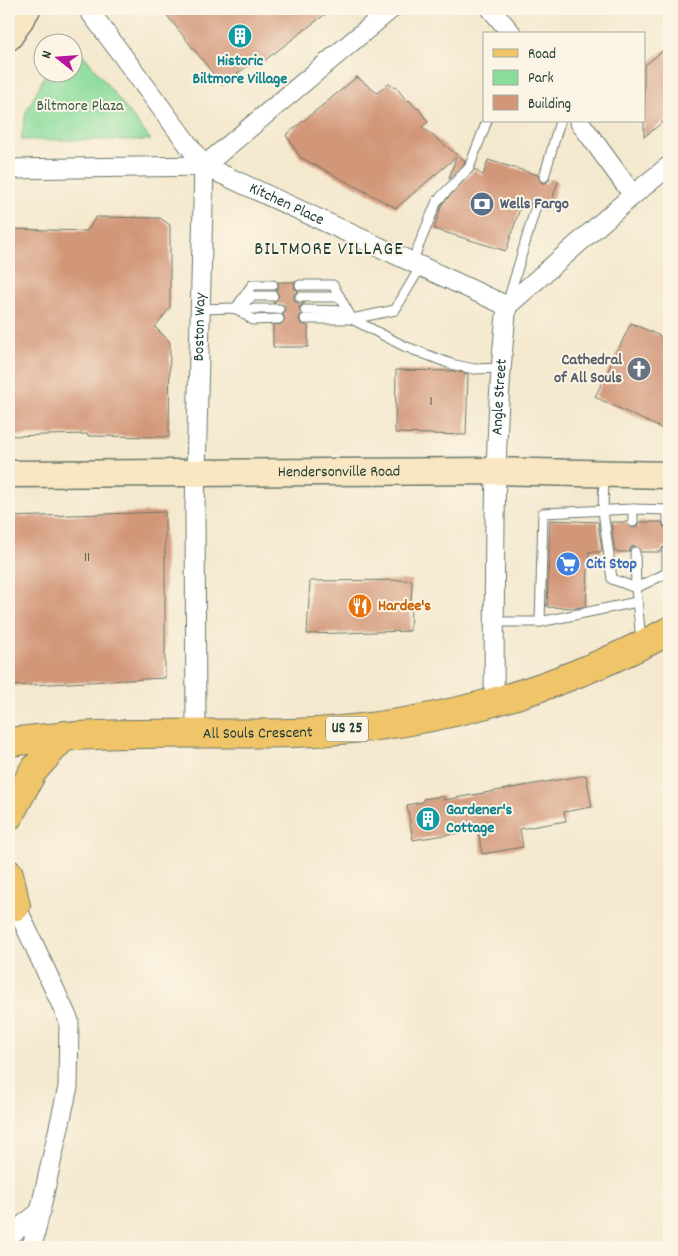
<svg xmlns="http://www.w3.org/2000/svg" width="678" height="1256" viewBox="0 0 678 1256" font-family="Dekko,sans-serif">
<rect width="100%" height="100%" fill="#fcf5e5"/>
<filter id="ink" filterUnits="userSpaceOnUse"><feTurbulence type="fractalNoise" baseFrequency=".02" numOctaves="2"/><feDisplacementMap in="SourceGraphic" scale="10" xChannelSelector="R" yChannelSelector="G"/><feConvolveMatrix kernelMatrix="1 2 1 2 8 2 1 2 1" color-interpolation-filters="sRGB"/></filter>
<filter id="wash" filterUnits="userSpaceOnUse"><feTurbulence type="fractalNoise" baseFrequency=".0096" numOctaves="4" result="noise"/><feDisplacementMap in="SourceGraphic" scale="20" xChannelSelector="R" yChannelSelector="G"/><feGaussianBlur stdDeviation="1.12" result="paint"/><feColorMatrix in="noise" values="0 0 0 0 0 0 0 0 0 0 0 0 0 0 0 0 0 1.4 0 .05"/><feComposite in="paint" operator="in"/></filter>
<g filter="url(#wash)">
<rect width="100%" height="100%" fill="#f4e8ce"/>
<polygon fill="#8adc9c" stroke="#548c68" points="70,38 151,140 21,140 26,112 46,73 72,72 72,42 67,42"/>
<g id="blocks">
<g fill="#d29678">
<polygon points="162,9 332,9 264,61 260,57 222,85"/>
<polygon points="669,46 669,117 644,137 644,66"/>
<polygon points="357,77 377,93 389,83 394,88 395,86 407,101 409,100 417,109 418,108 428,122 422,127 465,161 464,165 449,179 456,157 396,208 300,157 286,135"/>
<polygon points="488,160 538,175 542,183 546,183 550,179 558,181 549,210 542,208 538,200 534,200 530,204 522,202 506,251 434,229 442,204 475,169 483,176"/>
<polygon points="96,217 160,218 170,225 170,308 155,327 170,342 169,437 88,436 88,434 9,436 9,229 87,231"/>
<polygon points="278,282 295,282 294,288 299,291 294,294 294,300 297,303 305,303 299,307 301,314 299,319 301,324 308,326 308,347 273,347 273,325 282,324 285,319 283,314 285,309 284,305 273,303 279,296 276,290 279,288"/>
<polygon points="631,323 669,340 669,432 595,397"/>
<polygon points="396,370 454,371 468,374 466,435 395,433"/>
<polygon points="165,512 165,678 11,686 9,517"/>
<polygon points="550,520 598,522 602,552 589,552 586,606 576,608 547,607"/>
<polygon points="611,522 627,522 633,528 637,527 639,522 662,522 664,527 669,528 669,546 663,547 661,552 641,552 635,546 631,547 629,552 615,552"/>
<polygon points="412,580 410,631 307,634 310,581"/>
<polygon points="586,775 592,807 564,812 566,821 520,829 523,847 482,854 478,830 413,840 407,805 423,802 423,799 443,796 444,800"/>
</g>
</g>
</g>
<g filter="url(#ink)">
<use href="#blocks" fill-opacity="0" stroke="#6a796a" stroke-width="1"/>
<g fill="none" stroke-linecap="round" stroke-linejoin="round">
<defs>
<g id="service">
<polyline points="544,177 560,121"/>
<polyline points="412,262 437,201 469,168 487,121"/>
<polyline points="300,285 333,285 352,319 395,310 421,266"/>
<polyline points="300,297 340,297"/>
<polyline points="508,301 536,206"/>
<polyline points="241,305 253,296 273,296"/>
<polyline points="236,308 252,285 273,285"/>
<polyline points="200,309 236,308 253,320 279,319"/>
<polyline points="236,309 279,309"/>
<polyline points="305,310 347,311"/>
<polyline points="305,319 352,319 404,346 451,364 474,369 500,368"/>
<polyline points="604,476 603,511 612,579 636,588 641,641"/>
<polyline points="633,509 633,522"/>
<polyline points="668,510 668,522"/>
<polyline points="635,552 636,588 669,572"/>
<polyline points="667,573 667,552"/>
<polyline points="494,622 540,622 637,602"/>
<polyline points="540,622 543,513 633,509 669,510"/>
</g>
<g id="minor">
<polyline points="88,9 204,166"/>
<polyline points="491,9 512,34"/>
<polyline points="579,121 633,195"/>
<path id="s1" d="M9,169L204,166L507,306"/>
<path id="s2" d="M494,703C495,570 492,438 507,306L633,195L669,166"/>
<path id="s3" d="M196,733L195,509L204,166L391,9"/>
<polyline points="9,900 16,906 69,1021 68,1087 32,1247"/>
<polyline points="9,1236 41,1211"/>
</g>
<g id="secondary">
<polyline points="9,37 27,9"/>
<path id="s4" d="M9,474L495,471L669,475"/>
</g>
<g id="primary">
<path id="s5" d="M9,742C105,730 197,735 292,733C425,729 552,693 669,631"/>
<polyline points="9,816 33,771 65,735"/>
<polyline points="9,874 16,906"/>
</g>
</defs>
<use href="#service" stroke="#6a796a" stroke-width="11"/>
<use href="#minor" stroke="#6a796a" stroke-width="21"/>
<use href="#secondary" stroke="#6a796a" stroke-width="29"/>
<use href="#primary" stroke="#6a796a" stroke-width="30"/>
<use href="#service" stroke="#fff" stroke-width="9"/>
<use href="#minor" stroke="#fff" stroke-width="19"/>
<use href="#secondary" stroke="#f9e7c3" stroke-width="26"/>
<use href="#primary" stroke="#f0c469" stroke-width="28"/>
</g>
</g>
<defs>
<symbol id="building-disc" viewBox="-11 -11 22 22"><circle r="9.5" fill="#0f9aa8" stroke="#fcf5e5"/><path d="M-4-6H4V6H1V3H-1V6H-4ZM-2.5-4.3h1.7v1.8h-1.7ZM.8-4.3h1.7v1.8H.8ZM-2.5-1h1.7V.8h-1.7ZM.8-1h1.7V.8H.8Z" fill="#fff"/></symbol>
<symbol id="bank-disc" viewBox="-11 -11 22 22"><circle r="9.5" fill="#5c6f8a" stroke="#fcf5e5"/><path d="M-6-4H6V4H-6ZM0-2.3a2.3 2.3 0 1 0 0 4.6a2.3 2.3 0 1 0 0-4.6Z" fill="#fff"/></symbol>
<symbol id="church-disc" viewBox="-11 -11 22 22"><circle r="9.5" fill="#6b7280" stroke="#fcf5e5"/><path d="M-1.2-6h2.4v3.5h3.3v2.4h-3.3V6h-2.4V-.1h-3.3v-2.4h3.3Z" fill="#fff"/></symbol>
<symbol id="supermarket-disc" viewBox="-11 -11 22 22"><circle r="9.5" fill="#3f7fe0" stroke="#fcf5e5"/><path d="M-6-5.5h2.5l.6 2H6L4.5 2H-2.5L-4.4-4H-6ZM-1.5 3.2a1.3 1.3 0 1 0 .1 0ZM3 3.2a1.3 1.3 0 1 0 .1 0Z" fill="#fff"/></symbol>
<symbol id="restaurant-disc" viewBox="-11 -11 22 22"><circle r="9.5" fill="#e8710a" stroke="#fcf5e5"/><path d="M-5-6h1v4h1v-4h1v4h1v-4h1v5L-1.5 .5V6h-2V.5L-5-1ZM5-6V6H3V1.5H1.5Q1.5-4 5-6Z" fill="#fff"/></symbol>
</defs>
<g fill-rule="evenodd">
<use href="#building-disc" x="226" y="22" width="28" height="28"/>
<use href="#bank-disc" x="468" y="190" width="28" height="28"/>
<use href="#church-disc" x="625" y="355" width="28" height="28"/>
<use href="#supermarket-disc" x="554" y="550" width="28" height="28"/>
<use href="#restaurant-disc" x="346" y="592" width="28" height="28"/>
<use href="#building-disc" x="414" y="805" width="28" height="28"/>
</g>
<g text-anchor="middle" dominant-baseline="central" stroke-width="4" stroke-linejoin="round" paint-order="stroke">
<g font-size="14" fill="#4c5345">
<text x="431" y="402">1</text>
<text x="87" y="558">11</text>
</g>
<rect fill="#fcf5e5" stroke="#617469" stroke-width="1" x="326" y="716.5" width="42" height="25" rx="4"/>
<g font-size="15" font-weight="bold" fill="#1f3d34">
<text x="347" y="729">US 25</text>
</g>
<g font-size="16" font-weight="bold" fill="#0d838f" stroke="#fcf5e5">
<text x="240" y="61">Historic<tspan x="240" dy="18">Biltmore Village</tspan></text>
<text x="446" y="810" text-anchor="start">Gardener's<tspan x="446" dy="18">Cottage</tspan></text>
</g>
<g font-size="16" fill="#345d49" stroke="#fcf5e5">
<text x="80" y="106">Biltmore Plaza</text>
</g>
<g font-size="16" fill="#1f3d34" stroke="#fcf5e5">
<text stroke="none"><textPath href="#s1" startOffset="286">Kitchen Place</textPath></text>
<text stroke="none"><textPath href="#s3" startOffset="406">Boston Way</textPath></text>
<text stroke="none"><textPath href="#s2" startOffset="306">Angle Street</textPath></text>
<text stroke="none"><textPath href="#s4" startOffset="330">Hendersonville Road</textPath></text>
<text stroke="none"><textPath href="#s5" startOffset="249">All Souls Crescent</textPath></text>
</g>
<g font-size="16" font-weight="bold" fill="#4e5e75" stroke="#fcf5e5" text-anchor="start">
<text x="500" y="204">Wells Fargo</text>
</g>
<g font-size="16" font-weight="bold" fill="#5b616d" stroke="#fcf5e5" text-anchor="end">
<text x="622" y="360">Cathedral<tspan x="622" dy="18">of All Souls</tspan></text>
</g>
<g font-size="16" font-weight="bold" fill="#366cbe" stroke="#fcf5e5" text-anchor="start">
<text x="586" y="564">Citi Stop</text>
</g>
<g font-size="16" font-weight="bold" fill="#c56008" stroke="#fcf5e5" text-anchor="start">
<text x="378" y="606">Hardee's</text>
</g>
<g font-size="19" letter-spacing="1" fill="#1f3d34" stroke="#fcf5e5">
<text x="329" y="250">BILTMORE VILLAGE</text>
</g>
</g>
<rect width="678" height="1256" fill="none" stroke="#fcf5e5" stroke-width="30"/>
<rect x="483" y="32" width="162" height="90" fill="#fcf5e5" stroke="#a4ab9e"/>
<rect x="493" y="49" width="25" height="8" fill="#f0c469" stroke="#a4ab9e"/>
<text x="528" y="58" font-size="15" fill="#1f3d34">Road</text>
<rect x="493" y="70" width="25" height="15" fill="#8adc9c" stroke="#a4ab9e"/>
<text x="528" y="82" font-size="15" fill="#1f3d34">Park</text>
<rect x="493" y="95" width="25" height="15" fill="#d29678" stroke="#a4ab9e"/>
<text x="528" y="108" font-size="15" fill="#1f3d34">Building</text>
<g transform="translate(58 58) rotate(287)"><circle r="24" fill="#fcf5e5" stroke="#a4ab9e"/>
<path d="M0-4L9 19L0 12L-9 19Z" fill="#b5179e"/>
<text y="-8" font-size="14" font-weight="bold" text-anchor="middle" fill="#1f3d34">N</text>
</g>
</svg>
